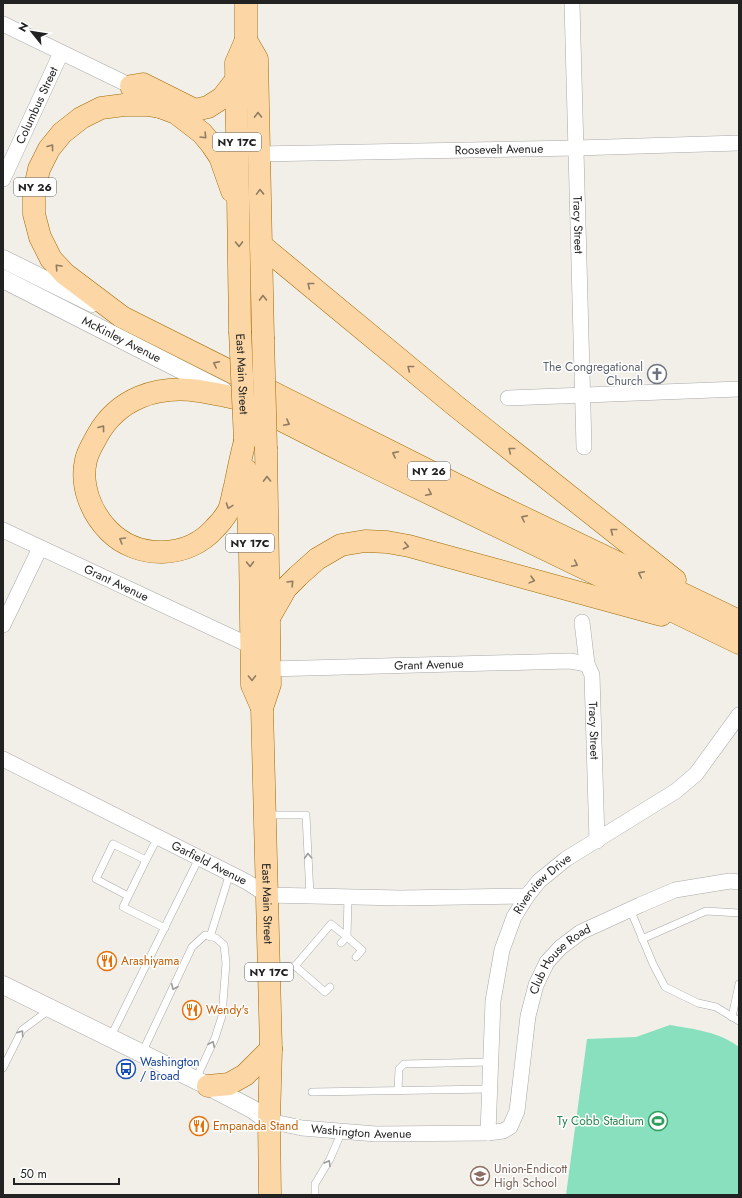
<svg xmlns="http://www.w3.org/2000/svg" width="742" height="1198" viewBox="0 0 742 1198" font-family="Jost,sans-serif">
<rect width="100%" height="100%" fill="#f2efe9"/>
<path fill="#88e0be" d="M670,1025C693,1029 720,1032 739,1047V1195H566L587,1039L636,1037Z"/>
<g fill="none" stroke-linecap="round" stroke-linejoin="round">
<defs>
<g id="service">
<polyline points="267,815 306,815 310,895"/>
<polyline points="146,860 158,837"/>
<polyline points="128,896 96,879 113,844 146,860 123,907 165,928"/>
<polyline points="630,909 653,964 665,987 698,1003 716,1007 739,1021"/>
<polyline points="210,937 230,873"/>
<polyline points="642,939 706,911 739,913"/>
<polyline points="341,943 347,937 362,950 356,957"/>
<polyline points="271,967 295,966"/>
<polyline points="330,987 325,992 295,966 331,924 347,937 348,897"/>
<polyline points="732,1017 739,984"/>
<polyline points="110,1038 199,858"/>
<polyline points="142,1053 192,947 205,935 216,938 224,945 226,963 222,1016 215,1038 196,1079"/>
<polyline points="3,1068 22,1030 49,1010"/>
<polyline points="398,1090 399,1069 404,1064 491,1062"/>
<polyline points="312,1092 490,1089"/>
<polyline points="315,1195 315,1184 330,1159 342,1131"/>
</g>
<g id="minor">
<path id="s1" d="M572,3L584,447"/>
<polyline points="3,24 131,86"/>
<path id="s2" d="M259,154L576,148L739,143"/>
<path id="s3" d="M3,179L61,53"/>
<polyline points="508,398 739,389"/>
<path id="s4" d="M3,530L251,646"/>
<path id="s5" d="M582,622L587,664L592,675L597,841"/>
<polyline points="3,625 40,548"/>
<path id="s6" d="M270,669L570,661L587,664"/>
<path id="s7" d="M3,759L247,882L267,895L400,898L527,896"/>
<path id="s8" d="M269,1121L302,1128L376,1134L488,1133L503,1131L510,1127L517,1111L528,1016L536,985L547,962L561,947L581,932L640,905L675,890L730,881L739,882"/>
<path id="s9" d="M488,1133L493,1001L502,950L514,917L527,896L539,881L566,859L676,791L696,774L739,715"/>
</g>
<g id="tertiary">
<polyline points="3,259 92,303"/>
<path id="s10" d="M3,279L223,391"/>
<polyline points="3,985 208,1086 252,1109 269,1121"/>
</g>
<g id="primary">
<polyline points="246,40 257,59 263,337"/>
<polyline points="160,107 147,105 124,105 101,108 81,118 62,133 49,149 39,169 34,192 34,214 40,237 51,259 65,274 122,317 491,502 739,621"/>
<polyline points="232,191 220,157 212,145 202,133 176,113 160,107 136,95 131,86 143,84 195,110 208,107 222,98 236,80"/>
<polyline points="261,245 457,407 675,580"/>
<polyline points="240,331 236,63 246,40 246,3"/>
<path d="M245,441C241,456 238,471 235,486C233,493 232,500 230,507C227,515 221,522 215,528C188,559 138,560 109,531C91,513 80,485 86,460C88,451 93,444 97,436C118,398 157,385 199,391C210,393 229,396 239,399C252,404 269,414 281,420C314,437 346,453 379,469C499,527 619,585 739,643"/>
<path id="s11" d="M266,449L270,684L262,708L271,1049L269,1121L270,1195"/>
<polyline points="246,470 250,553 252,685 262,708"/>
<polyline points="270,616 286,588 298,576 317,559 341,545 365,541 387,542 409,546 661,615"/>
<polyline points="208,1086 229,1084 245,1075 271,1049"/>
</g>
</defs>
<use href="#service" stroke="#a9a9a9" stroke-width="8"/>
<use href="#minor" stroke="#a9a9a9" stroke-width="16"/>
<use href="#tertiary" stroke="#a9a9a9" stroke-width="19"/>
<use href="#primary" stroke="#a06b00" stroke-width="23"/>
<use href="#service" stroke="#fff" stroke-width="7"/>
<use href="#minor" stroke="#fff" stroke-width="15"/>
<use href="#tertiary" stroke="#fff" stroke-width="18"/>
<use href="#primary" stroke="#fcd6a4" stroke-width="22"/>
<defs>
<g id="primary-bridge">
<path id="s12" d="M240,331L245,441"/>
<polyline points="263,337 266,449"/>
</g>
</defs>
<use href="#primary-bridge" stroke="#a06b00" stroke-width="23" stroke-linecap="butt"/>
<use href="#primary-bridge" stroke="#fcd6a4" stroke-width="22"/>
</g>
<defs><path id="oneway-chevron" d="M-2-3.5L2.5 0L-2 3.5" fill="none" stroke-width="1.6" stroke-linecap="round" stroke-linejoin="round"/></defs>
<g stroke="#8f7c63">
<use href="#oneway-chevron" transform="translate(258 115) rotate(-91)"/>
<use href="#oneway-chevron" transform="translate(204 136) rotate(46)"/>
<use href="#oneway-chevron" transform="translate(51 147) rotate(-53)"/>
<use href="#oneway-chevron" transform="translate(260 192) rotate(-92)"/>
<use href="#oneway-chevron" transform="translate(239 244) rotate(89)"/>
<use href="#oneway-chevron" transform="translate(58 267) rotate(-133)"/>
<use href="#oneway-chevron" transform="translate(310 285) rotate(-141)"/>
<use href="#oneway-chevron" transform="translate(263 298) rotate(-91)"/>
<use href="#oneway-chevron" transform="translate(216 364) rotate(-153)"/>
<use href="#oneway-chevron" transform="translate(410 368) rotate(-141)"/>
<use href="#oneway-chevron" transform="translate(287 423) rotate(27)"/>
<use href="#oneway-chevron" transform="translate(102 428) rotate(-53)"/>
<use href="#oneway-chevron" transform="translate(511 450) rotate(-141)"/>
<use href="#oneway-chevron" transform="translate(395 454) rotate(-153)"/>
<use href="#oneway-chevron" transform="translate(267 479) rotate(-91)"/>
<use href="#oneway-chevron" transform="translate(429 493) rotate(26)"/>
<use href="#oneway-chevron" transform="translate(229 506) rotate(110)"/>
<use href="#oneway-chevron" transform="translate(524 518) rotate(-154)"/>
<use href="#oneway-chevron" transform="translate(613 531) rotate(-142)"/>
<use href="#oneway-chevron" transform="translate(122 540) rotate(-149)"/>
<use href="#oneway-chevron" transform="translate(406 546) rotate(13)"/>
<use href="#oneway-chevron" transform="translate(250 564) rotate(89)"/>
<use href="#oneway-chevron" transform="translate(575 564) rotate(26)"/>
<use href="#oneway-chevron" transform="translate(641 574) rotate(-154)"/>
<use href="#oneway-chevron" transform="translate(532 580) rotate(15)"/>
<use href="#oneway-chevron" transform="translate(291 583) rotate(-46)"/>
<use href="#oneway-chevron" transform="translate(252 678) rotate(89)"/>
</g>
<g stroke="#9c9c9c">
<use href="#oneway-chevron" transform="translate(308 856) rotate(-93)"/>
<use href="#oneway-chevron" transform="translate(174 987) rotate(115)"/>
<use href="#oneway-chevron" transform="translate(21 1033) rotate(-55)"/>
<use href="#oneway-chevron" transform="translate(212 1044) rotate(-65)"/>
<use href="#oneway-chevron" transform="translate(328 1163) rotate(-60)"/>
</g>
<defs>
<symbol id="church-ring" viewBox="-11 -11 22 22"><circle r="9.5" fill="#fff" stroke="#6b7280" stroke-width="1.5"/><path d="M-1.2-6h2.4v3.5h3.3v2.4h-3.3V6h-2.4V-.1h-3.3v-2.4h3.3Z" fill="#6b7280"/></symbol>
<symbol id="restaurant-ring" viewBox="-11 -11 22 22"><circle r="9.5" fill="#fff" stroke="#e8710a" stroke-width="1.5"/><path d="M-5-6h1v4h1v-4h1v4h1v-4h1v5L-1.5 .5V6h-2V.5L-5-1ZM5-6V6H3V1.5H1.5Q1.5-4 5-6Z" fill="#e8710a"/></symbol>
<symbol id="bus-ring" viewBox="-11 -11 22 22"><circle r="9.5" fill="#fff" stroke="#1a4fb4" stroke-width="1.5"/><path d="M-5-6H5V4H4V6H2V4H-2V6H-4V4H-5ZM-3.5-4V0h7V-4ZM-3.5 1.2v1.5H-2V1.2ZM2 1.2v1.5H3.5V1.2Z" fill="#1a4fb4"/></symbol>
<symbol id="stadium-ring" viewBox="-11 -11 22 22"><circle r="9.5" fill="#fff" stroke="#2e9e5b" stroke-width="1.5"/><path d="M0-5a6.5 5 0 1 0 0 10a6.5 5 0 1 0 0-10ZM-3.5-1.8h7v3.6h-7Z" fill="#2e9e5b"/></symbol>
<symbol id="school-ring" viewBox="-11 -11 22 22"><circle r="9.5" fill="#fff" stroke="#8d6e63" stroke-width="1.5"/><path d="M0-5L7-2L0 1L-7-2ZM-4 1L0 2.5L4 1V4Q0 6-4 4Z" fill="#8d6e63"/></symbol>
</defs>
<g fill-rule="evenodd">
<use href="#church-ring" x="646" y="363" width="22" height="22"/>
<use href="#restaurant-ring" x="96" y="950" width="22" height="22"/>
<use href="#restaurant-ring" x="181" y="999" width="22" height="22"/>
<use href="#bus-ring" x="115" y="1058" width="22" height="22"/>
<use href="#stadium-ring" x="647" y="1110" width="22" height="22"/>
<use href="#restaurant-ring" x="188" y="1115" width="22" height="22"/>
<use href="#school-ring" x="469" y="1165" width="22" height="22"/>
</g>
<g text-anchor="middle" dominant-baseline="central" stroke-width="3" stroke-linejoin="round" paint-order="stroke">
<g fill="#fff" stroke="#646464" stroke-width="1">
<rect x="213" y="133" width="48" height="18" rx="3"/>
<rect x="14" y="178" width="42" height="18" rx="3"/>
<rect x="408" y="462" width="42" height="18" rx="3"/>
<rect x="226" y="534" width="48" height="18" rx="3"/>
<rect x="245" y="963" width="48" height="18" rx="3"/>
</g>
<g font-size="11" font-weight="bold" fill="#222">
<text x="237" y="142">NY 17C</text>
<text x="35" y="187">NY 26</text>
<text x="429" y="471">NY 26</text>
<text x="250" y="543">NY 17C</text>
<text x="269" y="972">NY 17C</text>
</g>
<g font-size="12" fill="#222" stroke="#fff">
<text stroke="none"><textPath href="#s3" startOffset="81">Columbus Street</textPath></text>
<text stroke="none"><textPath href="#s2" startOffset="240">Roosevelt Avenue</textPath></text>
<text stroke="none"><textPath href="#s1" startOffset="222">Tracy Street</textPath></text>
<text stroke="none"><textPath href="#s10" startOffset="133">McKinley Avenue</textPath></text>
<text stroke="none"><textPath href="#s12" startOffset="43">East Main Street</textPath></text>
<text stroke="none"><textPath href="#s4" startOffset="125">Grant Avenue</textPath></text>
<text stroke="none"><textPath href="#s6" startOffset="159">Grant Avenue</textPath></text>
<text stroke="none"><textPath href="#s5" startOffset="110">Tracy Street</textPath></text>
<text stroke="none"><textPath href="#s7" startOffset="231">Garfield Avenue</textPath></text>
<text stroke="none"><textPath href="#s9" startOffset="263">Riverview Drive</textPath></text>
<text stroke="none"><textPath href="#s11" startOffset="456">East Main Street</textPath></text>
<text stroke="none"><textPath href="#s8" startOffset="424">Club House Road</textPath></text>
<text stroke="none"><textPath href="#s8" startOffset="93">Washington Avenue</textPath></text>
</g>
<g font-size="12" fill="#5b616d" stroke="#fff" text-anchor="end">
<text x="643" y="367">The Congregational<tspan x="643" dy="14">Church</tspan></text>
</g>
<g font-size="12" fill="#c56008" stroke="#fff" text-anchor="start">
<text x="121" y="961">Arashiyama</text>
<text x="206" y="1010">Wendy's</text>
<text x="213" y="1126">Empanada Stand</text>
</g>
<g font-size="12" fill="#164399" stroke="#fff" text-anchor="start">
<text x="140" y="1062">Washington<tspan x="140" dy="14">/ Broad</tspan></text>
</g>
<g font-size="12" fill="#27864d" stroke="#fff" text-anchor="end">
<text x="644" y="1121">Ty Cobb Stadium</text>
</g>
<g font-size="12" fill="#785e54" stroke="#fff" text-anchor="start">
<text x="494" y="1169">Union-Endicott<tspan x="494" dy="14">High School</tspan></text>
</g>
</g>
<rect width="742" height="1198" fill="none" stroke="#222222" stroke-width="8"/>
<g transform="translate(32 32) rotate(300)" stroke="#ffffff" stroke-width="3" paint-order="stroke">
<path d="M0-3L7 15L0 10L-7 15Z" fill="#222222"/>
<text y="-6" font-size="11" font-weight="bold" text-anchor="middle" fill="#222222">N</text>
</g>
<path d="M14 1178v6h105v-6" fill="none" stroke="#222222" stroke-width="2"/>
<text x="20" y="1178" font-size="12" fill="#222222" stroke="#ffffff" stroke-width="3" paint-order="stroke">50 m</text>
</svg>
